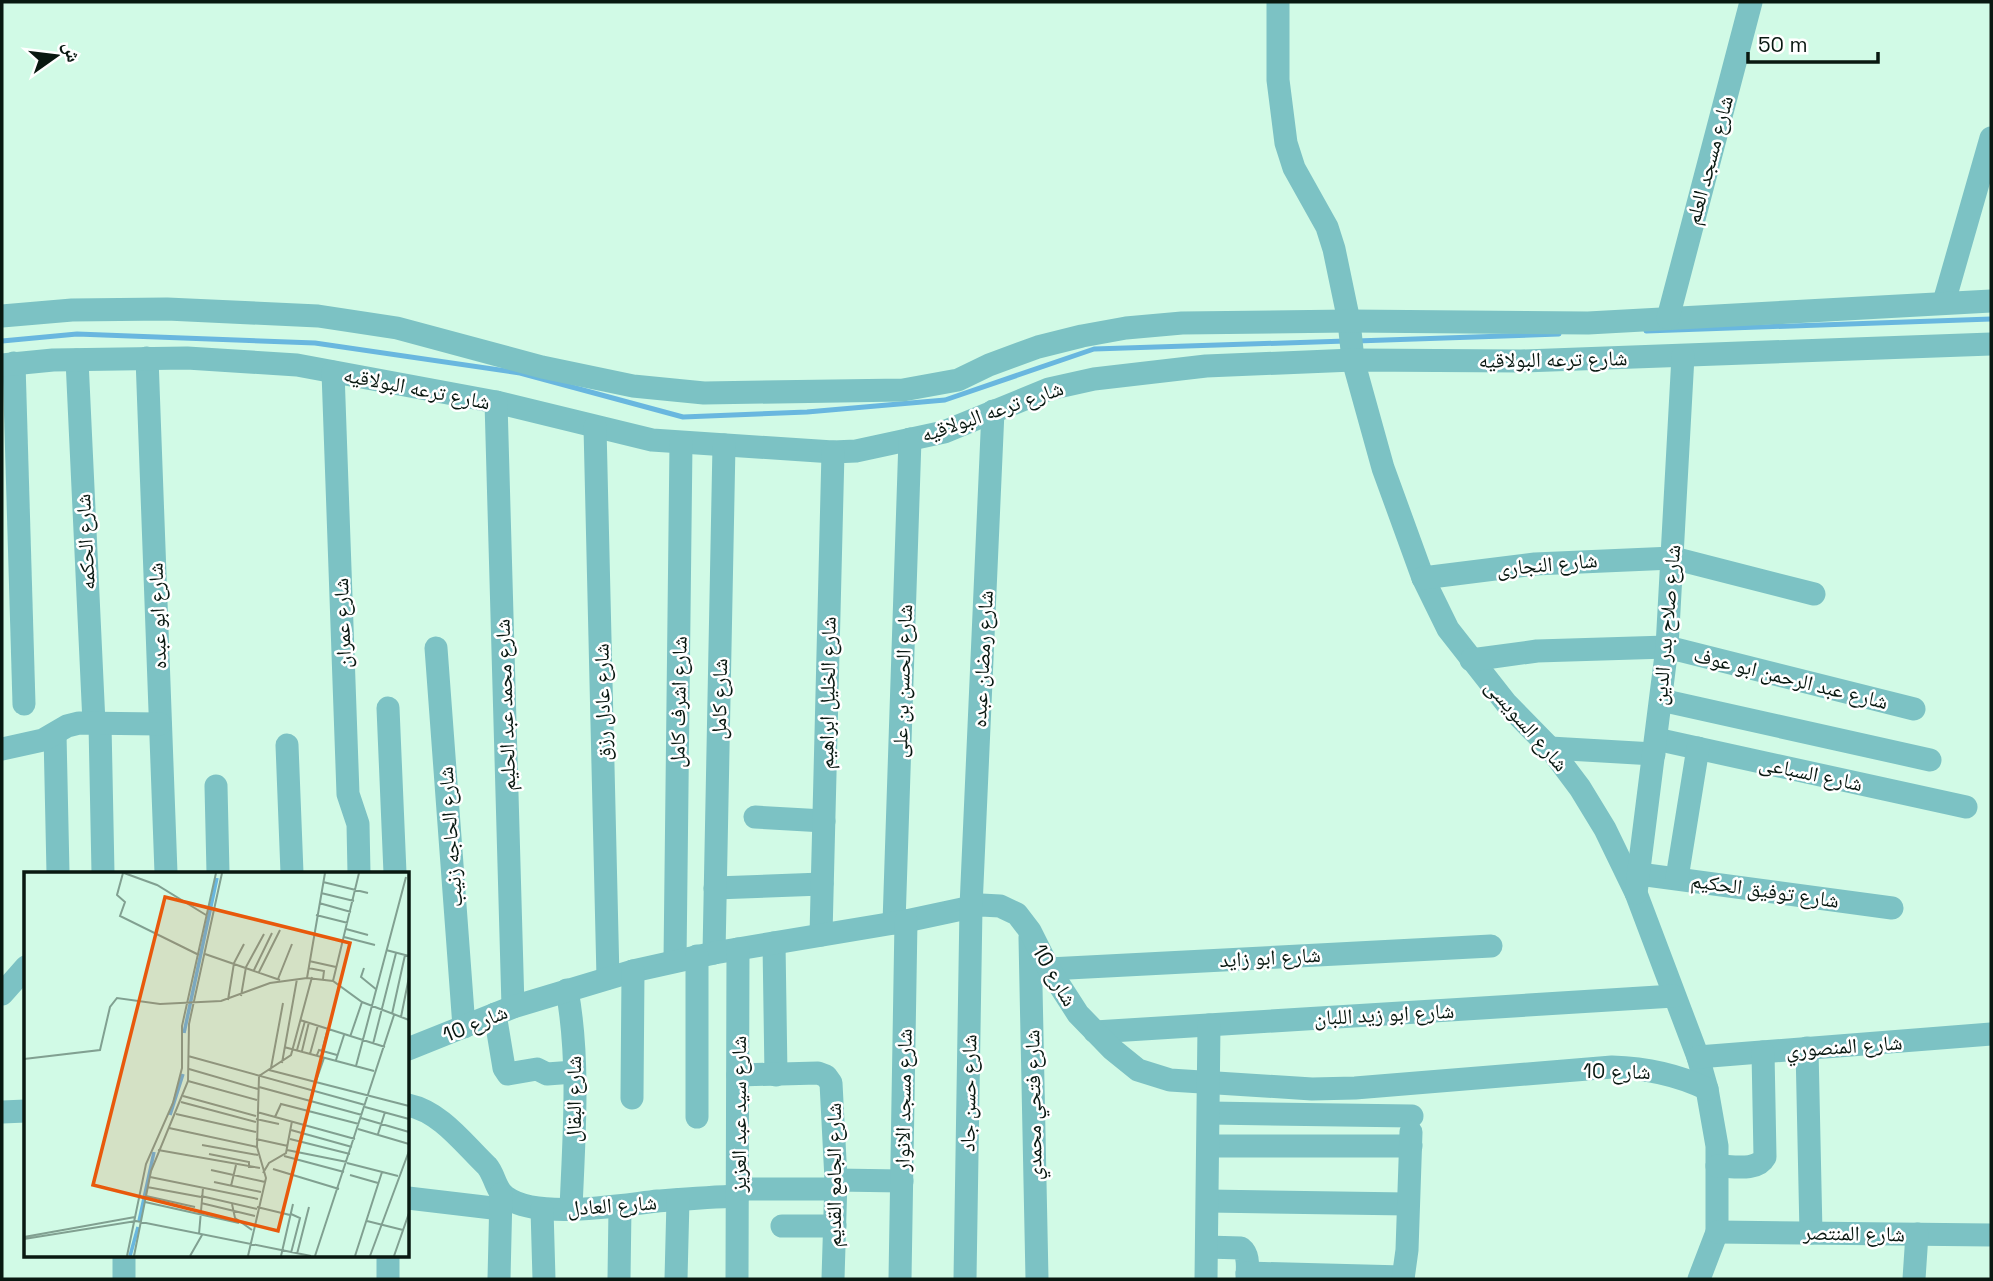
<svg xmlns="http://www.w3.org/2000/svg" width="1993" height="1281" viewBox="0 0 1993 1281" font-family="'Space Grotesk','Noto Naskh Arabic',sans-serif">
<rect width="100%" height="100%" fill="#d1fae6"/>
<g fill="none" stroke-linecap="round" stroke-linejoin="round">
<g stroke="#69b7df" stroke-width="5">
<polyline points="1646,331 1991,319"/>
<polyline points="2,341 77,334 315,343 520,373 683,417 807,412 945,400 1094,349 1346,341"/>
<polyline points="1356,341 1559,334"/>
</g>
<g stroke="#7cc2c4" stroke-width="23">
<polyline points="1278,2 1278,80 1286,143 1294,168 1327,227 1334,249 1349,321 1353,360 1383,468 1423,578 1448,629 1506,703 1550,748 1580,788 1605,829 1636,893 1698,1057 1707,1089 1717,1146 1717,1232 1699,1279"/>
<polyline points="1944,302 1991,138"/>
<polyline points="2,316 72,310 167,309 318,316 397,328 542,367 633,386 704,393 903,390 958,380 989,365 1038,347 1082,336 1126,328 1182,323 1349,321 1588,323 1991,301"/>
<polyline points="1668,318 1751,2"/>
<polyline points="147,358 166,873"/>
<polyline points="77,360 94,723"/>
<polyline points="14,363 24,704"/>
<polyline points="2,365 53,360 187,358 297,365 496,402 652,440 833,452 856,451 944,432 1049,389 1094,379 1206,366 1353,360 1521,361 1991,344"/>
<polyline points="333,372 348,794 358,824 359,873"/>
<polyline points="496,402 513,1007"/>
<polyline points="595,427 608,978"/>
<polyline points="1423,578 1535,564 1673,558 1814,594"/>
<polyline points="436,648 464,1027"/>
<polyline points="1471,660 1537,651 1667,647 1914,709"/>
<polyline points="1661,700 1930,760"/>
<polyline points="388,708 395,873"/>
<polyline points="100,724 103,873"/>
<polyline points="55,734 58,873"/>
<polyline points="1656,739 1966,807"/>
<polyline points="287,745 292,873"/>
<polyline points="1550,748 1654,754"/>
<polyline points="2,749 43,740 67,726 79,723 160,724"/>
<polyline points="216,786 218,873"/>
<polyline points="755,817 824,821"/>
<polyline points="1639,874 1892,908"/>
<polyline points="1677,878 1698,748"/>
<polyline points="715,888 822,884"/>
<polyline points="1636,893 1667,647 1683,356"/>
<polyline points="894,923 910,439"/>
<polyline points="821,935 833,452"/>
<polyline points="1030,938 1037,1279"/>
<polyline points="774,943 776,1075"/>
<polyline points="714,953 724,445"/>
<polyline points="675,961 681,443"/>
<polyline points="1049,969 1491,946"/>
<path d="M567,990C580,1061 574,1136 571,1208"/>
<polyline points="2,994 26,967"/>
<polyline points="495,1014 504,1068 508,1074 537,1069 547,1074 574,1072"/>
<polyline points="1095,1032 1674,996"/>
<polyline points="1807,1048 1811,1233"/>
<path d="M408,1049L513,1007L633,971L714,953L906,921L981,905L1000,906L1017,914L1030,931L1049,969L1078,1014L1112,1049L1138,1070L1170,1080L1312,1089L1355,1088L1612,1067C1646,1068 1676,1074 1707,1089"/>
<polyline points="1698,1057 1991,1034"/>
<polyline points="738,1075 818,1073 826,1076 831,1083 836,1180 833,1279"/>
<polyline points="632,1098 633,971"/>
<path d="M408,1105C441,1112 463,1143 487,1166C495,1175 495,1190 506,1197C537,1220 620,1205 658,1201C685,1199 711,1197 738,1196"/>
<polyline points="2,1112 26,1111"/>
<polyline points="1209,1113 1412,1116"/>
<polyline points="697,1117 697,956"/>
<polyline points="1209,1146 1411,1146"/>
<path d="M1717,1166C1732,1166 1757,1172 1765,1157L1763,1052"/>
<polyline points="836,1180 902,1181"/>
<polyline points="738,1189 835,1189"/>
<polyline points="408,1198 501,1209"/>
<polyline points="1208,1201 1408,1204"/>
<polyline points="542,1209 544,1279"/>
<polyline points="782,1226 835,1226"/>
<polyline points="1717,1232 1991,1235"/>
<path d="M1207,1247L1241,1248C1250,1255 1247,1268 1247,1279"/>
<polyline points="124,1255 124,1279"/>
<polyline points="1247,1273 1403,1277"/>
<polyline points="388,1279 388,1255"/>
<polyline points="499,1279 501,1194"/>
<polyline points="619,1279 620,1208"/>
<polyline points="676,1279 678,1200"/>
<polyline points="737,1279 738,949"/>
<polyline points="900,1279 906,921"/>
<polyline points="965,1279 971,907 993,411"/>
<polyline points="1206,1279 1209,1025"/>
<polyline points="1403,1279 1407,1250 1411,1132"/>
<polyline points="1914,1279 1917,1234"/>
</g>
</g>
<g text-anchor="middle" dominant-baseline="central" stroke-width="5" stroke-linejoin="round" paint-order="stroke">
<g font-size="21" fill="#091811" stroke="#fff">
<text transform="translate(1709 160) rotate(-75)">شارع مسجد العلم</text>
<text transform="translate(1553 359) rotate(-1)">شارع ترعه البولاقيه</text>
<text transform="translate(417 388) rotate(11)">شارع ترعه البولاقيه</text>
<text transform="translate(992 411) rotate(-19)">شارع ترعه البولاقيه</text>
<text transform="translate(85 542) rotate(-93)">شارع الحكمه</text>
<text transform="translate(1547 564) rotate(-5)">شارع النجارى</text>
<text transform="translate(157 616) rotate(-92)">شارع ابو عبده</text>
<text transform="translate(342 623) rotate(-92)">شارع عمران</text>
<text transform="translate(1666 625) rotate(-85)">شارع صلاح بدر الدين</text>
<text transform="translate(982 659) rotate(-87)">شارع رمضان عبده</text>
<text transform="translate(1791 678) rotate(14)">شارع عبد الرحمن ابو عوف</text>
<text transform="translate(902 681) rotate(-88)">شارع الحسن بن على</text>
<text transform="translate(827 693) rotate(-89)">شارع الخليل ابراهيم</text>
<text transform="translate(719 699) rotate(-89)">شارع كامل</text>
<text transform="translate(602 702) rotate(-91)">شارع عادل رزق</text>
<text transform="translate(678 702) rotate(-89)">شارع اشرف كامل</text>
<text transform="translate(505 705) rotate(-92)">شارع محمد عبد الحليم</text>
<text transform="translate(1527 725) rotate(49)">شارع السويسى</text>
<text transform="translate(1811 773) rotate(12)">شارع السباعى</text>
<text transform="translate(450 837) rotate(-94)">شارع الحاجه زنيب</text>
<text transform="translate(1765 890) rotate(8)">شارع توفيق الحكيم</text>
<text transform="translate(1270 957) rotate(-3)">شارع ابو زايد</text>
<text transform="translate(1055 975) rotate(60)">شارع 10</text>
<text transform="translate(1384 1014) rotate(-3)">شارع ابو زيد اللبان</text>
<text transform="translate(475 1023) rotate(-22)">شارع 10</text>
<text transform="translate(1844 1046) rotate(-4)">شارع المنصوري</text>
<text transform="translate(1617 1071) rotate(1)">شارع 10</text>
<text transform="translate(968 1093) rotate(-89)">شارع حسن جاد</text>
<text transform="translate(573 1099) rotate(-90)">شارع البقال</text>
<text transform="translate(903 1100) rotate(-89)">شارع مسجد الانوار</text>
<text transform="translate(1033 1105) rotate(-91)">شارع فتحي محمدي</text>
<text transform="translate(738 1114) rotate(-90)">شارع سيد عبد العزيز</text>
<text transform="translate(833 1175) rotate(-90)">شارع الجامع القديم</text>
<text transform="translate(612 1205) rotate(-4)">شارع العادل</text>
<text transform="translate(1854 1233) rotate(1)">شارع المنتصر</text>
</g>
</g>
<g transform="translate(24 872)">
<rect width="385" height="385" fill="#d1fae6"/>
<path fill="none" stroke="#69b7df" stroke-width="3.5" d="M160,161L193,6M146,243L159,202M115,349L130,280M106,384L114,355"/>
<path fill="none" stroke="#81a091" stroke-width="2" d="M99,1L93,23L101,30L96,44L175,83M100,1L133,13L182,43M299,10L344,21M297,21L330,29M295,31L327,40M292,43L324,51M322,57L344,63M320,65L351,73M362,78L385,84M181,82L256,108M285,89L312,95M284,96L300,99L299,107M340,96L337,105L353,118M230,98L248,61M235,100L256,58M283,106L301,1M254,107L268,72M309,109L335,1M217,124L222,95L240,62M204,128L210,91L220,72M368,142L381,83M377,145L385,105M276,148L361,175M326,165L338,130M349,172L372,81M260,175L350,199M273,178L281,149M278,179L285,150M298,179L304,156M286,182L294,153M293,183L295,178L313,183M164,184L341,233M0,187L76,178L86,135L93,126L136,132L197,129L246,111L283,106L309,109L338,130L385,148M312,188L320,163M258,191L273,107M332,194L382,5M247,196L259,131M165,197L234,217M245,198L385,234M164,209L233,228M292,209L300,186M235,215L338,243M159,224L232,244M157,230L232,250M341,235L385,247M233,240L331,267M152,242L232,260M251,245L257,232L335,252M337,246L385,260M232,247L255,252M145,256L233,275M334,257L385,272M267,258L328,275M354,262L361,240M232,267L264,274M266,267L326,282M178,273L234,283M134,278L236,296M263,278L323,290M185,282L225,290V296M260,284L320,300M323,291L374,304M249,297L315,317M187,298L241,310M239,301L245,291L262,281L268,249M326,303L354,311M126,305L234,327M190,310L237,320M207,314L212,293M123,315L177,325M122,324L171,335M177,324L233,337M121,330L215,351M177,331L231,344M208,332L211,346L228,358M233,335L266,343M267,342L276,346L267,381M343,349L379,358M175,362L179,316M0,365L111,345M0,367L112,349L287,384M273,382L285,335M103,384L122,292L149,231L158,196V154L192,1M110,384L127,299L164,209L165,152L198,1M166,384L178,363M224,384L242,306L233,275L235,204L267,183L288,105M257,384L269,332M291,384L370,143M331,384L358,300M346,384L385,279M370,384L385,341"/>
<path fill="#e8590c" fill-opacity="0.15" stroke="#e8590c" stroke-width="3.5" d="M141,25L326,71L254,359L69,313Z"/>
<rect width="385" height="385" fill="none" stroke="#091811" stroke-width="3.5"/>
</g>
<rect width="1993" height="1281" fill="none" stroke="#091811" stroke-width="7"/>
<g transform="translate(56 56) rotate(76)" stroke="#ffffff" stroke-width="5" paint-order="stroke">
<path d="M0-5L12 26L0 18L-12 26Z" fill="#091811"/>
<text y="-10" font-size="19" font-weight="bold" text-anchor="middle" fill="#091811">ش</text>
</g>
<path d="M1748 52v10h130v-10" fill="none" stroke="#091811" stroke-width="3.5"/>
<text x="1758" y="52" font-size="21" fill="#091811" stroke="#ffffff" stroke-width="5" paint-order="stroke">50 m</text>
</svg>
